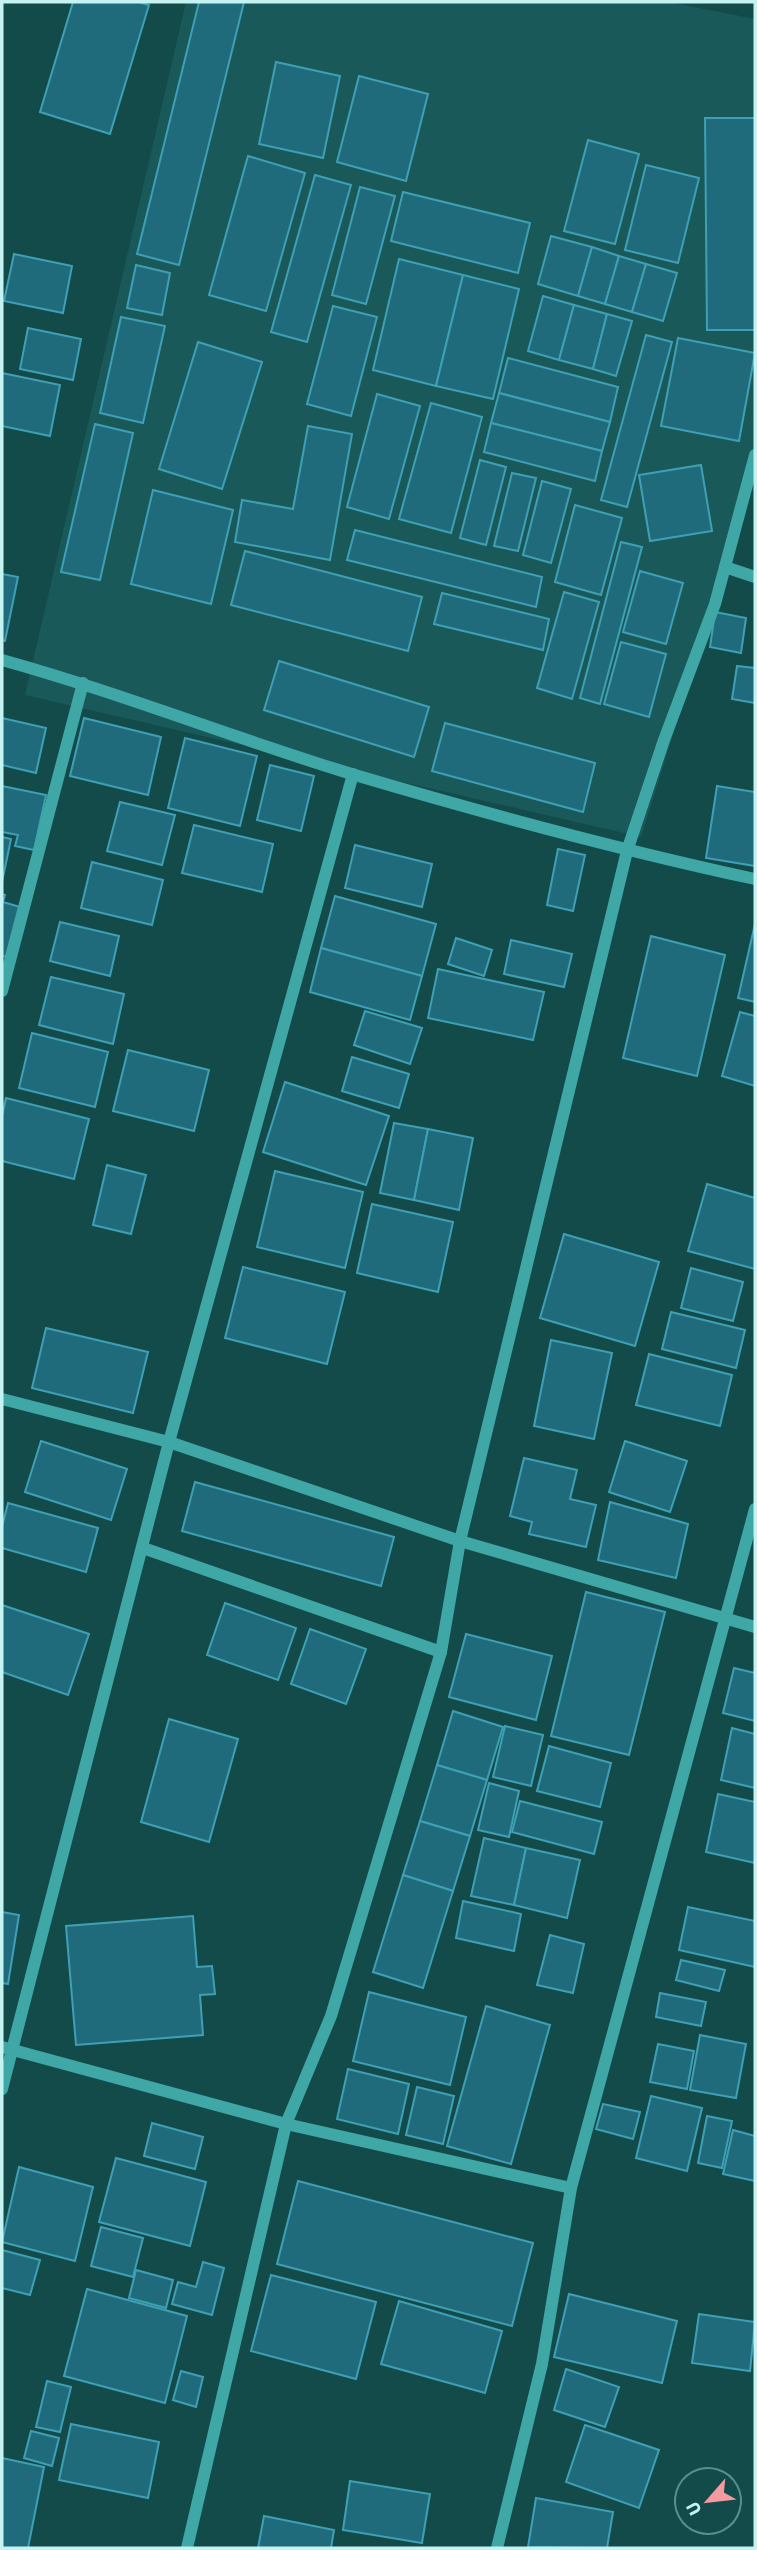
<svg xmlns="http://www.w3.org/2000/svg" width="757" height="2550" viewBox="0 0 757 2550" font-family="'Source Sans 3',sans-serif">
<rect width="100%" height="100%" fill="#134b4b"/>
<polygon fill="#1a5959" points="186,2 669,2 755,19 755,473 641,837 25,695"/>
<g fill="#1f6b7b" stroke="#3fa0b5" stroke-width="2">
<polygon points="73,2 138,2 149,5 110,134 40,112"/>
<polygon points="199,2 244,2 179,265 137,254"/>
<polygon points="276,62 340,76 323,158 259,144"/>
<polygon points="359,76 428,94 406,181 337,162"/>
<polygon points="705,118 755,118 755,330 707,330"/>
<polygon points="588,140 639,154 615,244 564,231"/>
<polygon points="248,156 305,173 266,311 209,295"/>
<polygon points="646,165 699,178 678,263 625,250"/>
<polygon points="315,175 351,185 307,342 271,332"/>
<polygon points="360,187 395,196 366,304 332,295"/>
<polygon points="403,192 530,223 518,273 391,241"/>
<polygon points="551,236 592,247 578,296 538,284"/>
<polygon points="592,247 619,256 605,304 578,296"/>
<polygon points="14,254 72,266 63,313 4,301"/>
<polygon points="619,256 646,264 632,312 605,304"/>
<polygon points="399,259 463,275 436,386 373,370"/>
<polygon points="646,264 677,273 663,321 632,312"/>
<polygon points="136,265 170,273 162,315 127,308"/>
<polygon points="463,275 519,289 493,399 436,386"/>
<polygon points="543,296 574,305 559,360 528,351"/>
<polygon points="574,305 607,314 593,369 559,360"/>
<polygon points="333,306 377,317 351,416 307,404"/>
<polygon points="607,314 632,321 616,376 593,369"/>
<polygon points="121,317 165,326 143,423 100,413"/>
<polygon points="28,328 81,339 73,380 20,369"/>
<polygon points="646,335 672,342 627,507 601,500"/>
<polygon points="678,338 755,353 739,441 661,426"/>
<polygon points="198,342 262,362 222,489 159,469"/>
<polygon points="508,358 618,387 610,422 499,393"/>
<polygon points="2,373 60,385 50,436 2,426"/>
<polygon points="499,393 610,422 602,451 491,423"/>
<polygon points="377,394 420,406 389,519 347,507"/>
<polygon points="431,403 482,417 451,533 399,519"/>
<polygon points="491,423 602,451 595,481 484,452"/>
<polygon points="95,424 133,433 100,580 61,572"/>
<polygon points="308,426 352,434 330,560 235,542 242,500 293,509"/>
<polygon points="480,460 506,467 486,545 460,538"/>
<polygon points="701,465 712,531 650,541 639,475"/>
<polygon points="512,473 536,478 518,551 494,546"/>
<polygon points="542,481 571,489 551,563 523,555"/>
<polygon points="153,490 233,510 211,604 131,584"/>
<polygon points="575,505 622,518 601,595 555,582"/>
<polygon points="355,530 542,577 536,607 347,560"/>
<polygon points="621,542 642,547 600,704 580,698"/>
<polygon points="245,551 422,597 408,651 231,605"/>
<polygon points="640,571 683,583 666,644 623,632"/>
<polygon points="2,574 18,577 5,641 2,640"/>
<polygon points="564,592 599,602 572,699 537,688"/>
<polygon points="442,593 549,619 543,650 434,624"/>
<polygon points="715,612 746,618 741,653 710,647"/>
<polygon points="621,642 666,654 649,717 604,704"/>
<polygon points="279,661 429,707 414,757 264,710"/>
<polygon points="737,666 755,668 755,703 732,699"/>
<polygon points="2,718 46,728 36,773 2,765"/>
<polygon points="84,718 161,737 148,795 70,776"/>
<polygon points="445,723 595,763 583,812 432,771"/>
<polygon points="185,738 257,756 240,826 168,808"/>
<polygon points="270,765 314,776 301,831 257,820"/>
<polygon points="2,786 46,795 34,850 15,846 18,835 2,832"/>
<polygon points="717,786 755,792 755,866 706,858"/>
<polygon points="120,802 175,815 162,865 107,851"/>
<polygon points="194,825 273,844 262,892 182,873"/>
<polygon points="2,837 11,839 2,882"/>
<polygon points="355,845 432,864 422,907 345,888"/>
<polygon points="558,849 585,855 573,911 547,905"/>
<polygon points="92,862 163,880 152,925 81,908"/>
<polygon points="2,894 5,895 3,902 20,907 8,957 2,956"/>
<polygon points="335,896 436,924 422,976 321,948"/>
<polygon points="60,922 119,936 110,976 50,961"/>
<polygon points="755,924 755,1002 738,998"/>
<polygon points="651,936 725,955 697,1076 623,1058"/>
<polygon points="456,938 492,950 484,976 448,964"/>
<polygon points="511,940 572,954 564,987 504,974"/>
<polygon points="321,948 422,976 410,1020 310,992"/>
<polygon points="438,969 544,992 533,1040 428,1018"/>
<polygon points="51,977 124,994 113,1044 39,1025"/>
<polygon points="365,1011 422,1028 410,1064 354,1045"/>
<polygon points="740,1012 755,1016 755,1086 722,1076"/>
<polygon points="32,1033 108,1052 95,1107 19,1088"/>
<polygon points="128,1050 209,1070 194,1131 113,1111"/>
<polygon points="352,1057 409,1074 399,1108 342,1091"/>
<polygon points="285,1082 389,1116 366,1185 263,1152"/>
<polygon points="6,1098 89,1119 74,1179 2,1161 2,1116"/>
<polygon points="394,1123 428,1129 414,1200 380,1193"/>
<polygon points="428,1129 473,1138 459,1210 414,1200"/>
<polygon points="107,1165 146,1175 131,1234 93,1225"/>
<polygon points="275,1171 363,1192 345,1268 257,1247"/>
<polygon points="707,1184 755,1198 755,1269 688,1251"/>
<polygon points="372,1204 453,1222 438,1292 357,1273"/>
<polygon points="564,1234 659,1262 635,1346 540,1318"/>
<polygon points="243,1267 345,1292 327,1364 225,1338"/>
<polygon points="691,1268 743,1282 733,1321 681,1308"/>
<polygon points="671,1312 745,1330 736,1368 662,1349"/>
<polygon points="46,1328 148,1352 133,1413 32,1388"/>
<polygon points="551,1340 612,1353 594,1439 534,1426"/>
<polygon points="649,1354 732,1375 720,1426 636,1405"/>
<polygon points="41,1441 127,1469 111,1520 25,1492"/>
<polygon points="625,1441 687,1461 670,1512 609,1492"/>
<polygon points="524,1458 577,1470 570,1499 596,1505 586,1547 529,1534 532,1522 510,1516"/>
<polygon points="195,1482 394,1537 381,1586 182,1531"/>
<polygon points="610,1502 688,1524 676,1578 598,1560"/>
<polygon points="8,1503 98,1528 86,1572 2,1548 2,1527"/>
<polygon points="586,1592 665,1612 629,1755 551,1736"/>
<polygon points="225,1603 296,1628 278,1680 207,1655"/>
<polygon points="2,1605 89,1634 68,1695 2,1672"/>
<polygon points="310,1629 366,1649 346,1704 291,1684"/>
<polygon points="466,1634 552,1656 536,1720 449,1697"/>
<polygon points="734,1668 755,1673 755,1721 723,1713"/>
<polygon points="453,1711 503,1727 487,1780 437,1765"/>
<polygon points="169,1719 238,1739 209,1842 141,1822"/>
<polygon points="505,1726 543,1735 531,1786 493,1777"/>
<polygon points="732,1728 755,1734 755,1788 721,1780"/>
<polygon points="549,1746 611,1763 600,1807 537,1791"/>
<polygon points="437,1765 487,1780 470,1836 420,1821"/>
<polygon points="489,1783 519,1791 509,1837 478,1830"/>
<polygon points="718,1794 755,1802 755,1863 706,1852"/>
<polygon points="520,1801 602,1822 594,1854 512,1832"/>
<polygon points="420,1821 470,1836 453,1891 403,1875"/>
<polygon points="484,1838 526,1848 514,1905 471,1896"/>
<polygon points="526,1848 580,1860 567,1918 514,1905"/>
<polygon points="403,1875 453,1891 423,1988 373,1972"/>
<polygon points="463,1901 521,1914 514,1951 456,1938"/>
<polygon points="688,1907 755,1921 755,1967 679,1950"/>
<polygon points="2,1912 19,1915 8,1984 2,1983"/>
<polygon points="193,1916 197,1967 212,1966 215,1994 200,1995 203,2035 76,2045 66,1926"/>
<polygon points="550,1935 584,1944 573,1993 537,1985"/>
<polygon points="681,1960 725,1970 719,1991 676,1980"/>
<polygon points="369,1992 466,2017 450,2085 353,2061"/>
<polygon points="660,1993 706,2002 701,2026 656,2017"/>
<polygon points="486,2006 550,2025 511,2164 447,2146"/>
<polygon points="700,2035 746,2044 736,2098 690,2090"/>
<polygon points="658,2044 694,2051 687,2089 650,2082"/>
<polygon points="348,2069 409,2084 398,2134 337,2119"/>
<polygon points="417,2087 454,2096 443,2144 406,2135"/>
<polygon points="651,2096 702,2108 687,2171 636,2158"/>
<polygon points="603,2104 640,2112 633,2139 596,2129"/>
<polygon points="707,2116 732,2121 722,2168 698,2163"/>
<polygon points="152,2123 203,2137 195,2169 144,2156"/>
<polygon points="733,2130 755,2136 755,2181 723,2174"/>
<polygon points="116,2158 206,2182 190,2246 99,2222"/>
<polygon points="19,2167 93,2187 75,2261 2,2242"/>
<polygon points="298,2181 533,2243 512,2326 277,2264"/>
<polygon points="101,2227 143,2238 133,2277 91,2266"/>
<polygon points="2,2250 40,2260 30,2295 2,2288"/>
<polygon points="203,2262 224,2268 212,2315 172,2304 178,2282 196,2287"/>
<polygon points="136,2270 173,2280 166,2308 129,2298"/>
<polygon points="271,2275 376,2302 356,2379 251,2351"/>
<polygon points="87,2289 187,2316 165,2403 64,2376"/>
<polygon points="569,2294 677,2321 662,2383 554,2357"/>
<polygon points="399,2301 502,2331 485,2393 381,2364"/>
<polygon points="699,2314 755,2322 750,2371 692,2363"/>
<polygon points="566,2369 619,2387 605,2427 554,2410"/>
<polygon points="181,2371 203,2377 196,2407 173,2400"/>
<polygon points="47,2381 71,2387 60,2432 36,2427"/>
<polygon points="71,2424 159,2442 148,2498 59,2480"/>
<polygon points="585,2425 659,2450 639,2508 566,2482"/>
<polygon points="31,2431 59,2438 52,2466 24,2458"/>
<polygon points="2,2458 44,2467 28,2548 2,2548"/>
<polygon points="350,2481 430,2494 422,2543 343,2530"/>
<polygon points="536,2498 613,2512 607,2548 528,2547"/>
<polygon points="264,2516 334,2530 331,2548 258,2548"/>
</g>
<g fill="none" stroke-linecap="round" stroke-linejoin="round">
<g stroke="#3fa8a7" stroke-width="12">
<polyline points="725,567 755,577"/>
<path d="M2,660C121,693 236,739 355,775C487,814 620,850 755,879"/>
<polyline points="2,991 83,683"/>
<polyline points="2,1399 169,1442 460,1541 755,1627"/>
<polyline points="143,1548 441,1652"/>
<polyline points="2,2047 286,2124 571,2188"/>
<polyline points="2,2089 169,1442 353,774"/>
<polyline points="187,2548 286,2124 331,2016 441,1652 460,1541 627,851 664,740 715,604 755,455"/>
<polyline points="497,2548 542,2364 571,2188 755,1509"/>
</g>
</g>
<rect width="757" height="2550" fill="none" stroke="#c5f3f2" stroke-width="7"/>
<g transform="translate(708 2501) rotate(242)"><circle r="33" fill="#134b4b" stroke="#5a8e8e" stroke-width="2"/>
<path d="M0-5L12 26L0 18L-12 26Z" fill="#f49aa1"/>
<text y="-10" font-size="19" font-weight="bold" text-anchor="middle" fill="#c5f3f2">U</text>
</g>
</svg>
